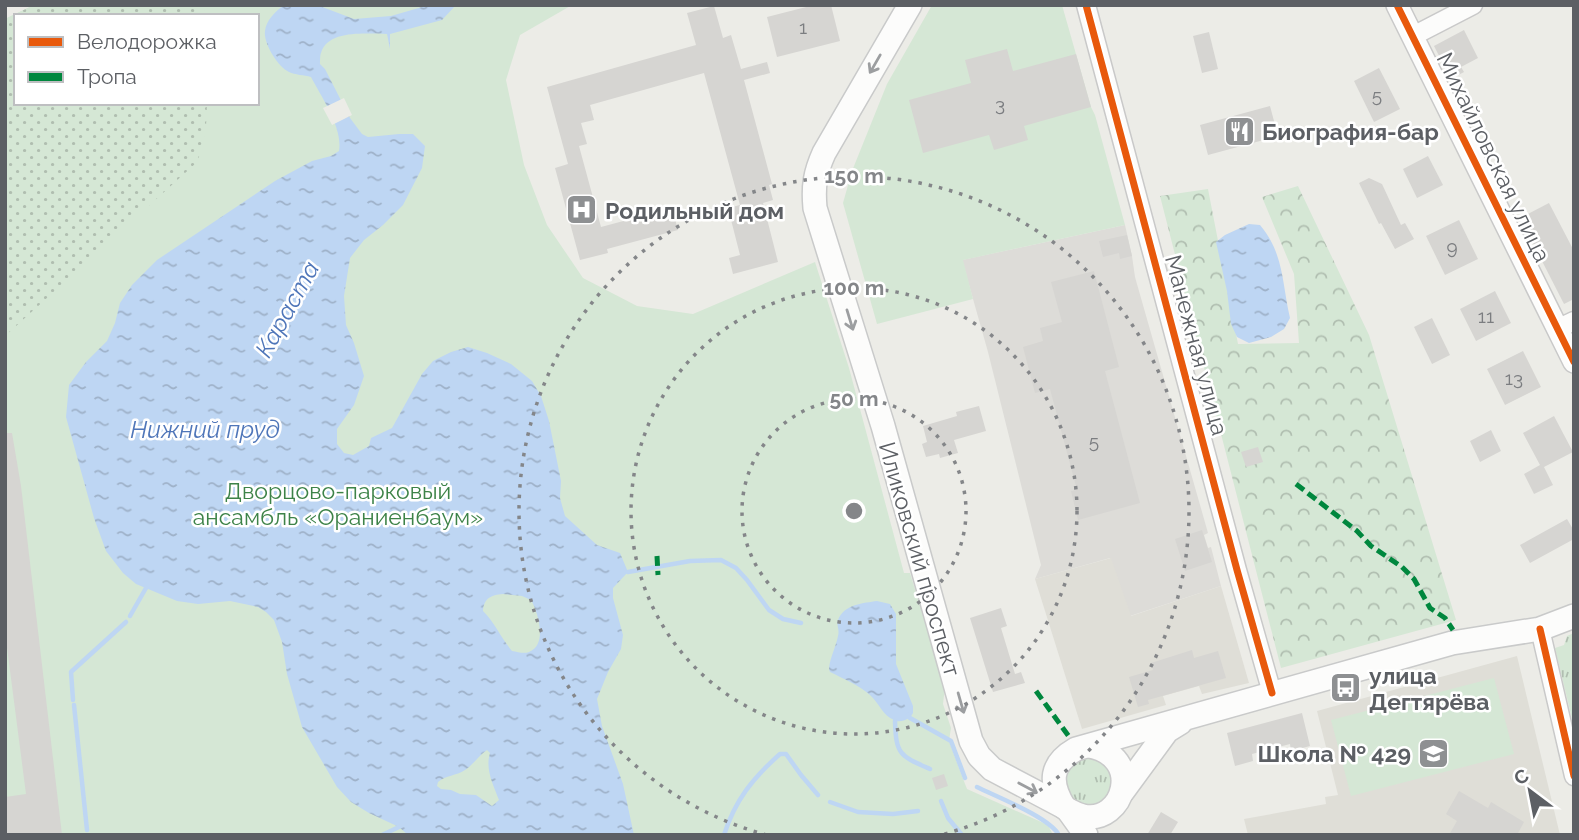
<svg xmlns="http://www.w3.org/2000/svg" width="1579" height="840" viewBox="0 0 1579 840" font-family="Raleway,sans-serif">
<defs>
<pattern id="grass-tufts" width="24" height="20" patternUnits="userSpaceOnUse" patternTransform="scale(1.75)"><rect width="24" height="20" fill="#d5e7d5"/><path d="M3 7l-1-3M5 7V3M7 7l1-3M15 17l-1-3M17 17v-4M19 17l1-3" fill="none" stroke="#b0beb0"/></pattern>
<pattern id="forest-crowns" width="20" height="18" patternUnits="userSpaceOnUse" patternTransform="scale(1.75)"><rect width="20" height="18" fill="#d5e7d5"/><path d="M2 6a3 3 0 1 1 6 0M12 15a3 3 0 1 1 6 0" fill="none" stroke="#b0beb0"/></pattern>
<pattern id="garden-dots" width="8" height="8" patternUnits="userSpaceOnUse" patternTransform="scale(1.75)"><rect width="8" height="8" fill="#d5e7d5"/><path d="M2 2h.1M6 6h.1" fill="none" stroke="#b0beb0" stroke-width="1.8" stroke-linecap="round"/></pattern>
<pattern id="water-ripples" width="26" height="14" patternUnits="userSpaceOnUse" patternTransform="scale(1.75)"><rect width="26" height="14" fill="#bed6f3"/><path d="M2 4q2-2 4 0t4 0M15 11q2-2 4 0t4 0" fill="none" stroke="#9eb1c8"/></pattern>
</defs>
<rect width="100%" height="100%" fill="#ecece7"/>
<polygon fill="#dddcd8" points="1125,225 1132,256 1135,277 1208,533 1204,535 1208,548 1211,547 1221,586 1130,616 1110,558 1035,579 1041,565 988,352 962,260"/>
<g fill="#dfded7">
<polygon points="1111,558 1131,616 1221,586 1249,683 1202,694 1199,686 1163,696 1166,705 1082,729 1035,579"/>
<polygon points="1517,656 1560,835 1248,835 1244,819 1326,804 1325,797 1338,795 1317,711"/>
</g>
<g fill="url(#grass-tufts)">
<polygon points="1574,633 1574,727 1555,648 1564,645 1567,636"/>
<path d="M1084,755L1104,759L1115,786L1104,803L1084,807L1067,796C1062,769 1062,770 1084,755Z"/>
</g>
<polygon fill="url(#forest-crowns)" points="1298,186 1369,335 1456,620 1281,668 1160,196 1208,189 1238,344 1299,343 1294,274 1262,197"/>
<g fill="#d5e7d5" fill-rule="evenodd">
<path d="M34,5H572L520,35L506,80L524,165L547,225L583,278L637,306L693,314L815,262L849,368L904,573H910L945,687L943,704L951,728L949,741L965,784L967,789L1048,825L1053,835H5V19ZM16,16H257V103H16Z"/>
<polygon points="932,5 1062,5 1091,107 1095,115 1125,225 963,260 973,299 877,324 843,203 852,171 887,84"/>
<polygon points="1494,678 1514,754 1351,796 1331,720"/>
</g>
<path fill="url(#garden-dots)" d="M34,5H205V16H16V103H207C206,125 207,146 195,164L5,336V19Z"/>
<g fill="url(#water-ripples)" fill-rule="evenodd">
<path d="M284,5H317L354,19L391,16L429,5H456L442,20L390,34V49L387,34C368,34 328,29 321,53C320,54 320,63 320,64L325,69L350,118L362,134L368,137L399,134H413L425,146L422,168L403,205L383,225L364,240L350,258L344,296L346,325L354,343L364,376L354,405L337,429V444L344,453L353,455L369,446L371,438L392,428L422,374L433,361L451,352L468,347L487,353L511,364L532,381L541,396L549,421L561,481L560,498L565,516L597,545L620,553L628,572L613,588V598L623,635L621,649L608,672L597,699L602,726L623,784L634,835H408L399,827L369,813L351,802L337,787L302,727L287,674L282,642L274,620L266,612L258,607L230,601L198,604L177,601L136,584L123,573L106,551L94,518L66,417L69,385L86,362L107,341L115,323L120,303L132,285L157,260L275,181L312,161L331,156L339,151C343,128 322,98 311,77C304,75 295,75 289,72C278,67 263,43 265,31C266,20 276,11 284,5ZM503,594L522,596L531,600C538,612 548,645 529,652C524,654 518,652 512,651C501,638 495,623 483,611C484,598 491,595 503,594ZM487,750L490,753C485,769 493,784 499,800L492,806L476,795L460,794L451,790L441,789L437,786L438,782C446,775 456,776 465,770C474,764 479,755 487,750Z"/>
<path d="M1249,224L1260,225C1284,253 1282,284 1290,318L1284,329L1271,337L1249,343L1237,337L1231,324L1227,291L1216,242L1225,235Z"/>
<path d="M877,601L890,604L896,614V664L913,706V713L910,718C905,720 899,723 894,720C883,716 879,703 870,695C859,685 844,679 830,672L829,669C830,657 836,647 838,636C840,630 836,625 838,620C844,604 864,603 877,601Z"/>
</g>
<polygon fill="#ecece7" points="344,98 352,115 332,125 323,108"/>
<g fill="none" stroke-linecap="round" stroke-linejoin="round">
<g stroke="#bed6f3" stroke-width="4.5">
<polyline points="628,572 690,561 721,560 736,568 747,580 769,610 783,619 801,623"/>
<polyline points="130,616 146,588"/>
<polyline points="73,700 71,672 126,622"/>
<polyline points="74,705 87,830"/>
<polyline points="908,715 910,718 951,741 965,778"/>
<path d="M895,721C896,755 900,756 930,769"/>
<path d="M977,787C997,797 1049,817 1059,835"/>
<polyline points="941,801 948,818 962,835"/>
<polyline points="830,802 858,812 893,814 918,811"/>
<polyline points="382,835 399,827"/>
<path d="M724,835C735,800 753,778 780,754H786L801,775L818,795"/>
</g>
</g>
<g fill="#d6d5d2">
<polygon points="814,5 831,5 840,41 777,57 767,17"/>
<polygon points="714,6 723,38 731,35 741,69 767,62 770,73 744,80 772,184 769,185 773,200 763,203 778,262 733,274 729,258 740,255 728,208 740,205 704,73 590,105 594,120 581,123 587,144 579,146 601,227 672,208 678,230 607,249 608,253 580,260 555,168 568,164 547,87 696,45 687,13"/>
<polygon points="1464,30 1478,58 1461,67 1464,72 1451,79 1434,46"/>
<polygon points="1209,32 1218,69 1202,73 1193,36"/>
<polygon points="1007,49 1013,71 1076,54 1091,107 1024,126 1028,140 994,150 989,135 923,153 909,100 971,83 965,60"/>
<polygon points="1379,68 1400,109 1374,122 1354,81"/>
<polygon points="1270,106 1278,136 1208,155 1200,125"/>
<polygon points="1428,156 1443,185 1417,198 1403,169"/>
<polygon points="1369,178 1382,184 1401,225 1405,223 1414,239 1395,249 1381,223 1379,224 1359,183"/>
<polygon points="1549,203 1574,251 1574,299 1564,304 1520,218"/>
<polygon points="1459,220 1478,259 1445,275 1426,236"/>
<polygon points="1127,235 1132,256 1120,259 1119,253 1103,257 1099,241"/>
<polygon points="1094,271 1119,367 1105,371 1140,503 1078,520 1071,491 1077,490 1050,389 1035,393 1023,347 1043,341 1040,328 1062,322 1051,282"/>
<polygon points="1495,291 1511,323 1476,341 1460,309"/>
<polygon points="1432,318 1450,355 1432,364 1414,327"/>
<polygon points="1523,351 1541,387 1505,405 1487,369"/>
<polygon points="979,406 986,431 954,440 958,453 940,458 939,454 926,457 922,444 927,442 923,426 957,416 956,412"/>
<polygon points="1554,416 1573,452 1544,467 1553,485 1534,494 1524,474 1540,465 1523,433"/>
<polygon points="1491,430 1501,451 1480,462 1470,441"/>
<polygon points="5,433 12,433 21,486 62,835 5,835 5,797 26,794 5,632"/>
<polygon points="1258,447 1263,462 1246,467 1241,452"/>
<polygon points="1567,519 1574,531 1574,539 1530,563 1520,545"/>
<polygon points="1202,530 1212,562 1185,571 1175,539"/>
<polygon points="1001,608 1007,626 1001,628 1015,674 1021,672 1025,683 993,692 970,618"/>
<polygon points="1192,650 1194,658 1218,651 1226,678 1148,700 1149,704 1138,707 1129,677 1153,670 1151,663"/>
<polygon points="1302,713 1310,746 1291,751 1290,744 1252,754 1253,761 1235,766 1227,733"/>
<polygon points="944,774 948,786 936,790 932,778"/>
<polygon points="1459,791 1488,808 1491,802 1524,822 1517,835 1449,835 1457,821 1446,814"/>
<polygon points="1161,812 1178,822 1170,835 1147,835"/>
</g>
<g fill="none" stroke-linecap="round" stroke-linejoin="round">
<defs>
<g id="minor">
<polyline points="1086,5 1237,570 1272,693"/>
<polyline points="1413,36 1473,5"/>
<polyline points="1557,329 1574,321"/>
<polyline points="1540,629 1574,776"/>
</g>
<polyline id="tertiary" points="1397,5 1574,362"/>
<g id="secondary">
<path d="M910,5L824,153C815,173 813,186 815,208L883,426L971,741L979,756L992,769L1064,807L1068,810L1086,835"/>
<polyline points="1123,791 1167,731 1180,723"/>
<path d="M1064,807C1049,782 1050,764 1076,749L1452,643L1540,629L1574,616"/>
<path d="M1068,810C1073,812 1078,815 1083,816C1124,825 1145,756 1089,746"/>
</g>
</defs>
<use href="#minor" stroke="#c9c9c9" stroke-width="21"/>
<use href="#tertiary" stroke="#c9c9c9" stroke-width="24"/>
<use href="#secondary" stroke="#c9caca" stroke-width="26"/>
<use href="#minor" stroke="#fcfcfb" stroke-width="18"/>
<use href="#tertiary" stroke="#fcfcfb" stroke-width="21"/>
<use href="#secondary" stroke="#fcfcfb" stroke-width="23"/>
<g stroke="#00873e" stroke-width="5" stroke-dasharray="10 5" stroke-linecap="butt">
<polyline points="1296,484 1357,531 1371,546 1402,567 1414,579 1430,608 1445,618 1453,630"/>
<polyline points="657,556 658,575"/>
<polyline points="1036,691 1070,738"/>
</g>
<defs>
<g id="cycleway">
<polyline points="1086,5 1237,570 1272,693"/>
<polyline points="1397,5 1574,362"/>
<polyline points="1540,629 1574,776"/>
</g>
</defs>
<use href="#cycleway" stroke="#fff" stroke-width="11"/>
<use href="#cycleway" stroke="#e8590c" stroke-width="7"/>
</g>
<defs><path id="oneway-shaft" d="M-6 0H5M1.5-3L5.5 0L1.5 3" fill="none" stroke-width="1.6" stroke-linecap="round" stroke-linejoin="round" transform="scale(1.75)"/></defs>
<g stroke="#9c9ea0">
<use href="#oneway-shaft" transform="translate(875 64) rotate(120)"/>
<use href="#oneway-shaft" transform="translate(850 320) rotate(73)"/>
<use href="#oneway-shaft" transform="translate(961 703) rotate(74)"/>
<use href="#oneway-shaft" transform="translate(1028 788) rotate(28)"/>
</g>
<g fill="none" stroke="#848689" stroke-width="3.5" stroke-dasharray="3.5 7">
<circle cx="854" cy="511" r="112"/>
<circle cx="854" cy="511" r="223"/>
<path d="M767 835A335 335 0 1 1 941 835"/>
</g>
<defs>
<symbol id="restaurant-square" viewBox="-11 -11 22 22"><rect x="-9" y="-9" width="18" height="18" rx="4" fill="#8e9092" stroke="#fff"/><path d="M-5-6h1v4h1v-4h1v4h1v-4h1v5L-1.5 .5V6h-2V.5L-5-1ZM5-6V6H3V1.5H1.5Q1.5-4 5-6Z" fill="#fff"/></symbol>
<symbol id="hospital-square" viewBox="-11 -11 22 22"><rect x="-9" y="-9" width="18" height="18" rx="4" fill="#8e9092" stroke="#fff"/><path d="M-5-5h3v3.5h4V-5h3V5h-3V1.5h-4V5h-3Z" fill="#fff"/></symbol>
<symbol id="bus-square" viewBox="-11 -11 22 22"><rect x="-9" y="-9" width="18" height="18" rx="4" fill="#8e9092" stroke="#fff"/><path d="M-5-6H5V4H4V6H2V4H-2V6H-4V4H-5ZM-3.5-4V0h7V-4ZM-3.5 1.2v1.5H-2V1.2ZM2 1.2v1.5H3.5V1.2Z" fill="#fff"/></symbol>
<symbol id="school-square" viewBox="-11 -11 22 22"><rect x="-9" y="-9" width="18" height="18" rx="4" fill="#8e9092" stroke="#fff"/><path d="M0-5L7-2L0 1L-7-2ZM-4 1L0 2.5L4 1V4Q0 6-4 4Z" fill="#fff"/></symbol>
</defs>
<g fill-rule="evenodd">
<use href="#restaurant-square" x="1222" y="114" width="35" height="35"/>
<use href="#hospital-square" x="564" y="192" width="35" height="35"/>
<use href="#bus-square" x="1328" y="670" width="35" height="35"/>
<use href="#school-square" x="1416" y="736" width="35" height="35"/>
</g>
<g text-anchor="middle" dominant-baseline="central" stroke-width="5" stroke-linejoin="round" paint-order="stroke">
<g font-size="19" fill="#7b7d80">
<text x="803" y="27">1</text>
<text x="1377" y="95">5</text>
<text x="1000" y="104">3</text>
<text x="1452" y="247">9</text>
<text x="1486" y="316">11</text>
<text x="1514" y="378">13</text>
<text x="1094" y="441">5</text>
</g>
<g font-size="23" font-weight="bold" fill="#5c5f64" stroke="#fff" text-anchor="start">
<text x="1262" y="131">Биография-бар</text>
<text x="605" y="210">Родильный дом</text>
<text x="1369" y="675">улица<tspan x="1369" dy="26">Дегтярёва</tspan></text>
<text x="1411" y="753" text-anchor="end">Школа № 429</text>
</g>
<g font-size="23" fill="#5c5f64" stroke="#fff">
<text transform="translate(1494 157) rotate(64)">Михайловская улица</text>
<text transform="translate(1197 345) rotate(75)">Манежная улица</text>
<text transform="translate(920 559) rotate(74)">Иликовский проспект</text>
</g>
<g font-size="23" fill="#3d8348" stroke="#fff">
<text x="338" y="490">Дворцово-парковый<tspan x="338" dy="26">ансамбль «Ораниенбаум»</tspan></text>
</g>
<g font-size="24" font-style="italic" fill="#4f76b9" stroke="#fff">
<text transform="translate(287 309) rotate(-61)">Караста</text>
<text x="205" y="429">Нижний пруд</text>
</g>
</g>
<circle cx="854" cy="511" r="10" fill="#848689" stroke="#fff" stroke-width="3.5"/>
<g font-size="21" text-anchor="middle" font-weight="bold" fill="#848689" stroke="#fff" stroke-width="5" stroke-linejoin="round" paint-order="stroke">
<text x="854" y="183">150 m</text>
<text x="854" y="295">100 m</text>
<text x="854" y="406">50 m</text>
</g>
<rect width="1579" height="840" fill="none" stroke="#5c5f64" stroke-width="14"/>
<rect x="14" y="14" width="245" height="91" fill="#ffffff" stroke="#bebfc1" stroke-width="2"/>
<rect x="28" y="37" width="35" height="10" fill="#e8590c" stroke="#bebfc1" stroke-width="2"/>
<text x="77" y="49" font-size="21" fill="#5c5f64">Велодорожка</text>
<rect x="28" y="72" width="35" height="10" fill="#00873e" stroke="#bebfc1" stroke-width="2"/>
<text x="77" y="84" font-size="21" fill="#5c5f64">Тропа</text>
<g transform="translate(1530 791) rotate(328)" stroke="#ffffff" stroke-width="5" paint-order="stroke">
<path d="M0-5L12 26L0 18L-12 26Z" fill="#5c5f64"/>
<text y="-10" font-size="19" font-weight="bold" text-anchor="middle" fill="#5c5f64">С</text>
</g>
</svg>
